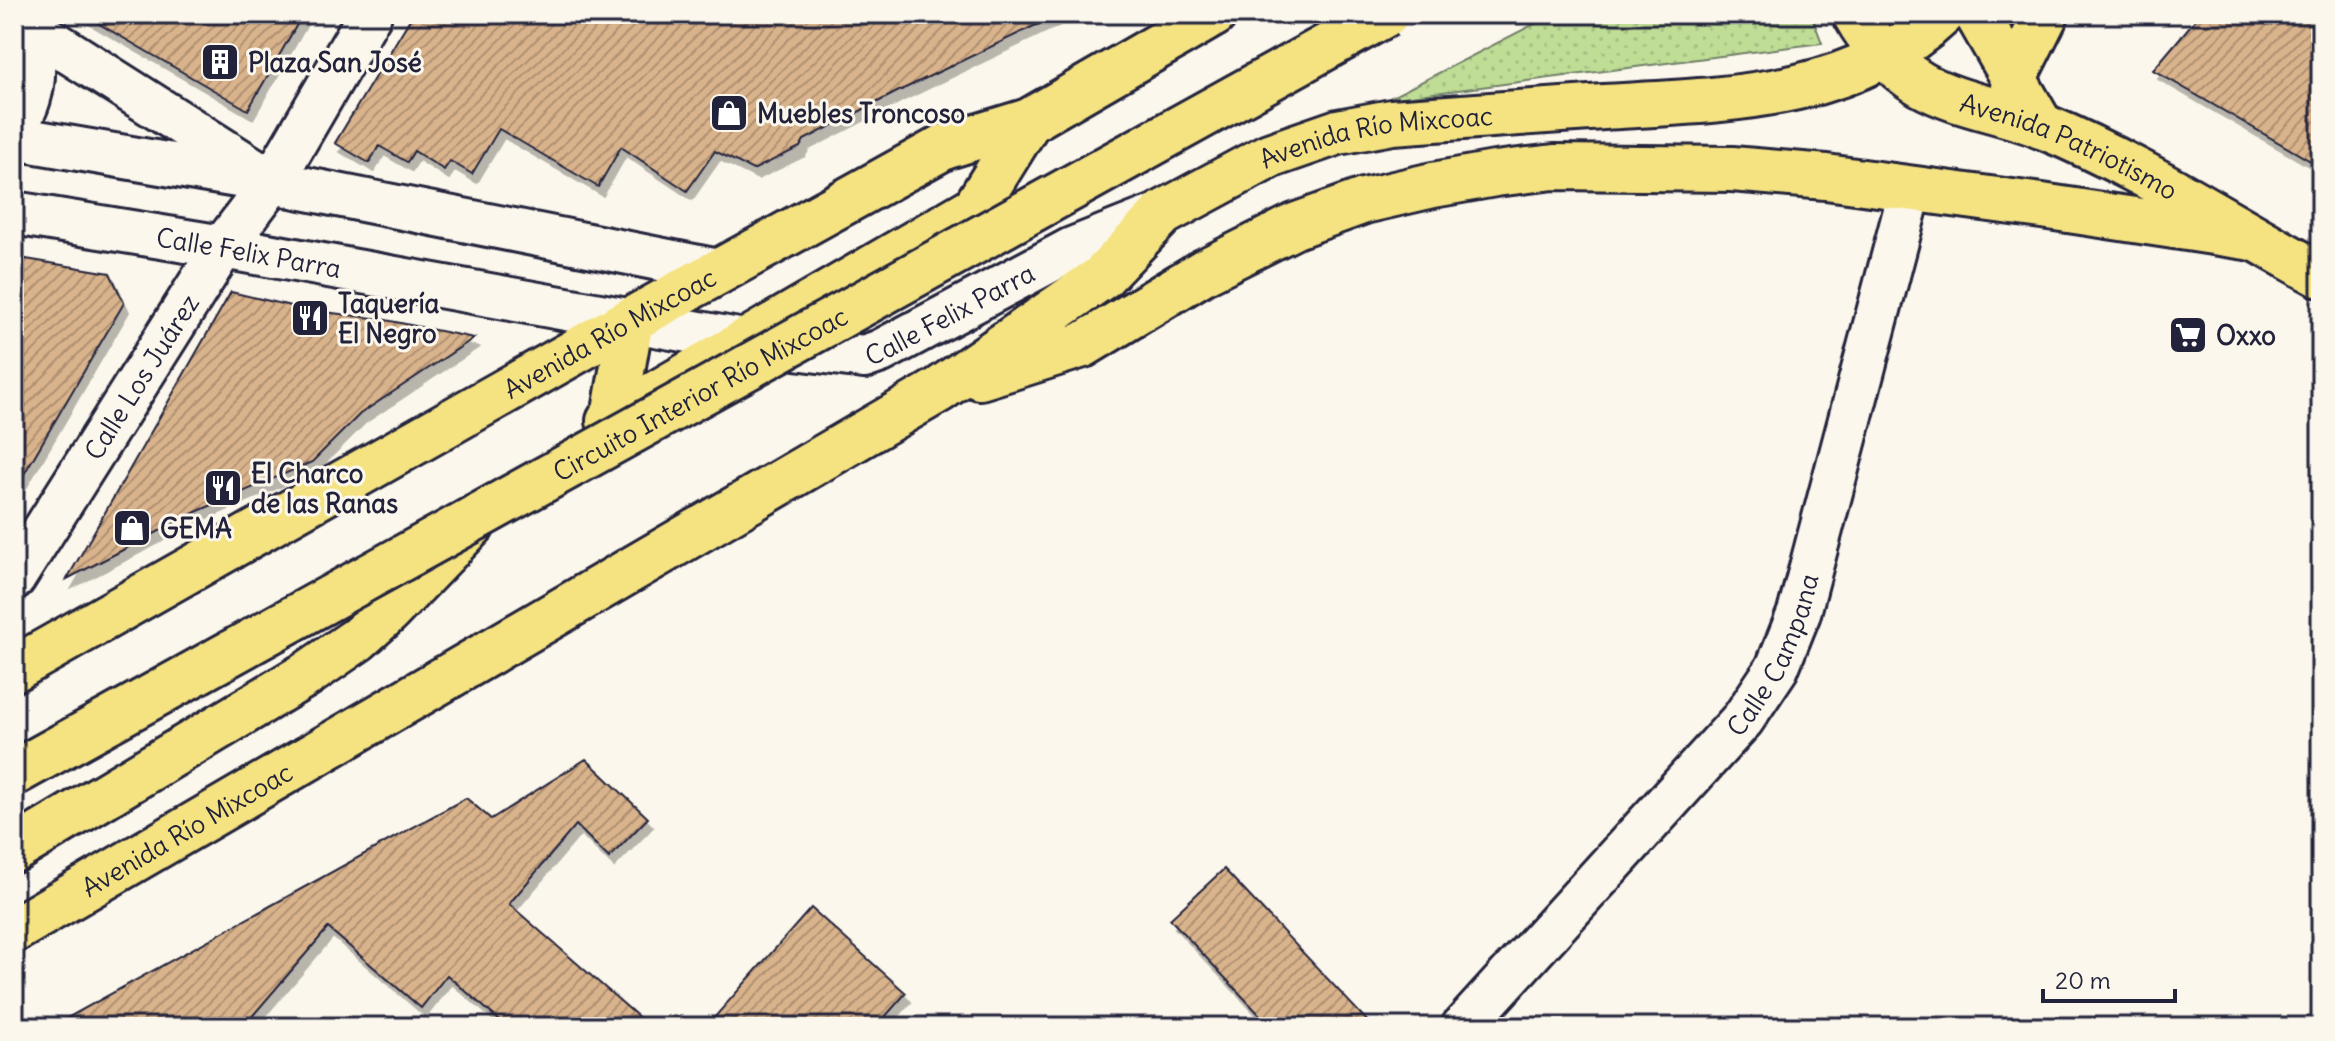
<svg xmlns="http://www.w3.org/2000/svg" width="2335" height="1041" viewBox="0 0 2335 1041" font-family="Delius,sans-serif">
<defs>
<pattern id="park-dots" width="8" height="8" patternUnits="userSpaceOnUse" patternTransform="scale(2)"><rect width="8" height="8" fill="#bfdd95"/><path d="M2 2h.1M6 6h.1" fill="none" stroke="#a4bd81" stroke-width="1.8" stroke-linecap="round"/></pattern>
<pattern id="building-hatch" width="6" height="6" patternUnits="userSpaceOnUse" patternTransform="scale(2)"><rect width="6" height="6" fill="#d9b38b"/><path d="M-1 1l2-2M0 6l6-6M5 7l2-2" fill="none" stroke="#b09173"/></pattern>
<filter id="shadow"><feDropShadow dx="5" dy="9" stdDeviation="0" flood-color="#0004"/></filter>
</defs>
<rect width="100%" height="100%" fill="#fbf7ec"/>
<filter id="ink" filterUnits="userSpaceOnUse"><feTurbulence type="fractalNoise" baseFrequency=".0125" numOctaves="2"/><feDisplacementMap in="SourceGraphic" scale="16" xChannelSelector="R" yChannelSelector="G"/><feConvolveMatrix kernelMatrix="1 2 1 2 8 2 1 2 1" color-interpolation-filters="sRGB"/></filter>
<g filter="url(#ink)">
<polygon fill="url(#park-dots)" stroke="#708068" stroke-width="2" points="1554,14 1811,14 1822,43 1388,99"/>
<g fill="url(#building-hatch)" stroke="#22223b" stroke-width="2" filter="url(#shadow)">
<polygon points="82,14 303,14 248,110"/>
<polygon points="413,14 1059,14 897,92 804,140 800,147 753,170 715,151 687,191 621,147 598,187 499,129 472,174 450,161 444,170 414,151 407,162 379,146 369,163 335,143"/>
<polygon points="2200,14 2321,14 2321,167 2153,70"/>
<polygon points="14,257 110,273 124,303 14,491"/>
<polygon points="231,292 308,310 381,319 474,338 360,414 312,462 196,512 67,579"/>
<polygon points="586,759 648,818 609,858 576,825 509,904 650,1027 507,1027 447,975 421,1008 328,928 243,1027 51,1027 466,798 491,819"/>
<polygon points="1224,869 1373,1027 1271,1027 1170,919"/>
<polygon points="811,908 906,993 876,1027 706,1027"/>
</g>
<g fill="none" stroke-linecap="round" stroke-linejoin="round">
<defs>
<g id="minor">
<polyline points="14,17 256,171"/>
<path d="M14,128C38,95 35,64 29,26"/>
<polyline points="14,138 272,182 719,271"/>
<path id="s1" d="M14,213L223,247L744,341L864,357L881,351L1072,249L1163,213"/>
<path id="s2" d="M14,578L223,247L272,182L370,14"/>
<path id="s3" d="M1463,1027L1743,719L1777,668L1799,613L1911,188"/>
</g>
<g id="major">
<path id="s4" d="M1855,14C1871,43 1892,67 1921,84C1958,105 2003,110 2042,126C2139,165 2229,225 2321,275"/>
<polyline points="1977,14 2041,126"/>
<polyline points="2013,80 2046,14"/>
<polyline points="980,377 1083,345 1205,271 1295,226 1364,201 1433,185 1495,174 1554,167 1732,169 1826,177 2042,206 2253,238"/>
<path id="s5" d="M14,669L631,320L944,147L1029,121L1214,14"/>
<path id="s6" d="M14,930L939,390L1102,277L1163,213L1269,156L1338,132L1392,122C1463,117 1533,112 1604,107C1721,100 1851,100 1942,14"/>
</g>
<g id="highway">
<polyline points="614,417 631,320"/>
<polyline points="609,421 975,208 1029,121"/>
<polyline points="14,850 307,674 358,639 388,612 472,525"/>
</g>
</defs>
<use href="#minor" stroke="#22223b" stroke-width="48"/>
<use href="#major" stroke="#22223b" stroke-width="50"/>
<use href="#highway" stroke="#22223b" stroke-width="50"/>
<use href="#minor" stroke="#fbf7ec" stroke-width="42"/>
<use href="#major" stroke="#f5e382" stroke-width="44"/>
<use href="#highway" stroke="#f5e382" stroke-width="44"/>
<defs>
<g id="highway-bridge">
<path id="s7" d="M14,773L1386,14"/>
</g>
</defs>
<use href="#highway-bridge" stroke="#22223b" stroke-width="50" stroke-linecap="butt"/>
<use href="#highway-bridge" stroke="#f5e382" stroke-width="44"/>
</g>
</g>
<defs>
<symbol id="building-square" viewBox="-11 -11 22 22"><rect x="-9" y="-9" width="18" height="18" rx="4" fill="#22223b" stroke="#fbf7ec"/><path d="M-4-6H4V6H1V3H-1V6H-4ZM-2.5-4.3h1.7v1.8h-1.7ZM.8-4.3h1.7v1.8H.8ZM-2.5-1h1.7V.8h-1.7ZM.8-1h1.7V.8H.8Z" fill="#fff"/></symbol>
<symbol id="shop-square" viewBox="-11 -11 22 22"><rect x="-9" y="-9" width="18" height="18" rx="4" fill="#22223b" stroke="#fbf7ec"/><path d="M-5-2.5h2.3a2.7 3.5 0 0 1 5.4 0H5L5.5 6h-11ZM-1.5-2.5h3a1.5 2.3 0 0 0-3 0Z" fill="#fff"/></symbol>
<symbol id="restaurant-square" viewBox="-11 -11 22 22"><rect x="-9" y="-9" width="18" height="18" rx="4" fill="#22223b" stroke="#fbf7ec"/><path d="M-5-6h1v4h1v-4h1v4h1v-4h1v5L-1.5 .5V6h-2V.5L-5-1ZM5-6V6H3V1.5H1.5Q1.5-4 5-6Z" fill="#fff"/></symbol>
<symbol id="supermarket-square" viewBox="-11 -11 22 22"><rect x="-9" y="-9" width="18" height="18" rx="4" fill="#22223b" stroke="#fbf7ec"/><path d="M-6-5.5h2.5l.6 2H6L4.5 2H-2.5L-4.4-4H-6ZM-1.5 3.2a1.3 1.3 0 1 0 .1 0ZM3 3.2a1.3 1.3 0 1 0 .1 0Z" fill="#fff"/></symbol>
</defs>
<g fill-rule="evenodd">
<use href="#building-square" x="198" y="40" width="44" height="44"/>
<use href="#shop-square" x="707" y="91" width="44" height="44"/>
<use href="#restaurant-square" x="288" y="296" width="44" height="44"/>
<use href="#supermarket-square" x="2166" y="313" width="44" height="44"/>
<use href="#restaurant-square" x="201" y="466" width="44" height="44"/>
<use href="#shop-square" x="110" y="506" width="44" height="44"/>
</g>
<g text-anchor="middle" dominant-baseline="central" stroke-width="6" stroke-linejoin="round" paint-order="stroke">
<g font-size="26" font-weight="bold" fill="#22223b" stroke="#fbf7ec" text-anchor="start">
<text x="248" y="62">Plaza San José</text>
<text x="757" y="113">Muebles Troncoso</text>
<text x="338" y="303">Taquería<tspan x="338" dy="30">El Negro</tspan></text>
<text x="2216" y="335">Oxxo</text>
<text x="251" y="473">El Charco<tspan x="251" dy="30">de las Ranas</tspan></text>
<text x="160" y="528">GEMA</text>
</g>
<g font-size="26" fill="#22223b" stroke="#fbf7ec">
<text stroke="none"><textPath href="#s6" startOffset="1588">Avenida Río Mixcoac</textPath></text>
<text stroke="none"><textPath href="#s4" startOffset="258">Avenida Patriotismo</textPath></text>
<text stroke="none"><textPath href="#s1" startOffset="238">Calle Felix Parra</textPath></text>
<text stroke="none"><textPath href="#s1" startOffset="958">Calle Felix Parra</textPath></text>
<text stroke="none"><textPath href="#s5" startOffset="684">Avenida Río Mixcoac</textPath></text>
<text stroke="none"><textPath href="#s2" startOffset="238">Calle Los Juárez</textPath></text>
<text stroke="none"><textPath href="#s7" startOffset="784">Circuito Interior Río Mixcoac</textPath></text>
<text stroke="none"><textPath href="#s3" startOffset="488">Calle Campana</textPath></text>
<text stroke="none"><textPath href="#s6" startOffset="200">Avenida Río Mixcoac</textPath></text>
</g>
</g>
<rect width="2335" height="1041" fill="none" stroke="#fbf7ec" stroke-width="48"/>
<rect x="24" y="24" width="2287" height="993" fill="none" stroke="#22223b" stroke-width="3" filter="url(#ink)"/>
<path d="M2043 989v12h132v-12" fill="none" stroke="#22223b" stroke-width="4"/>
<text x="2055" y="989" font-size="24" fill="#22223b" stroke="#fbf7ec" stroke-width="6" paint-order="stroke">20 m</text>
</svg>
